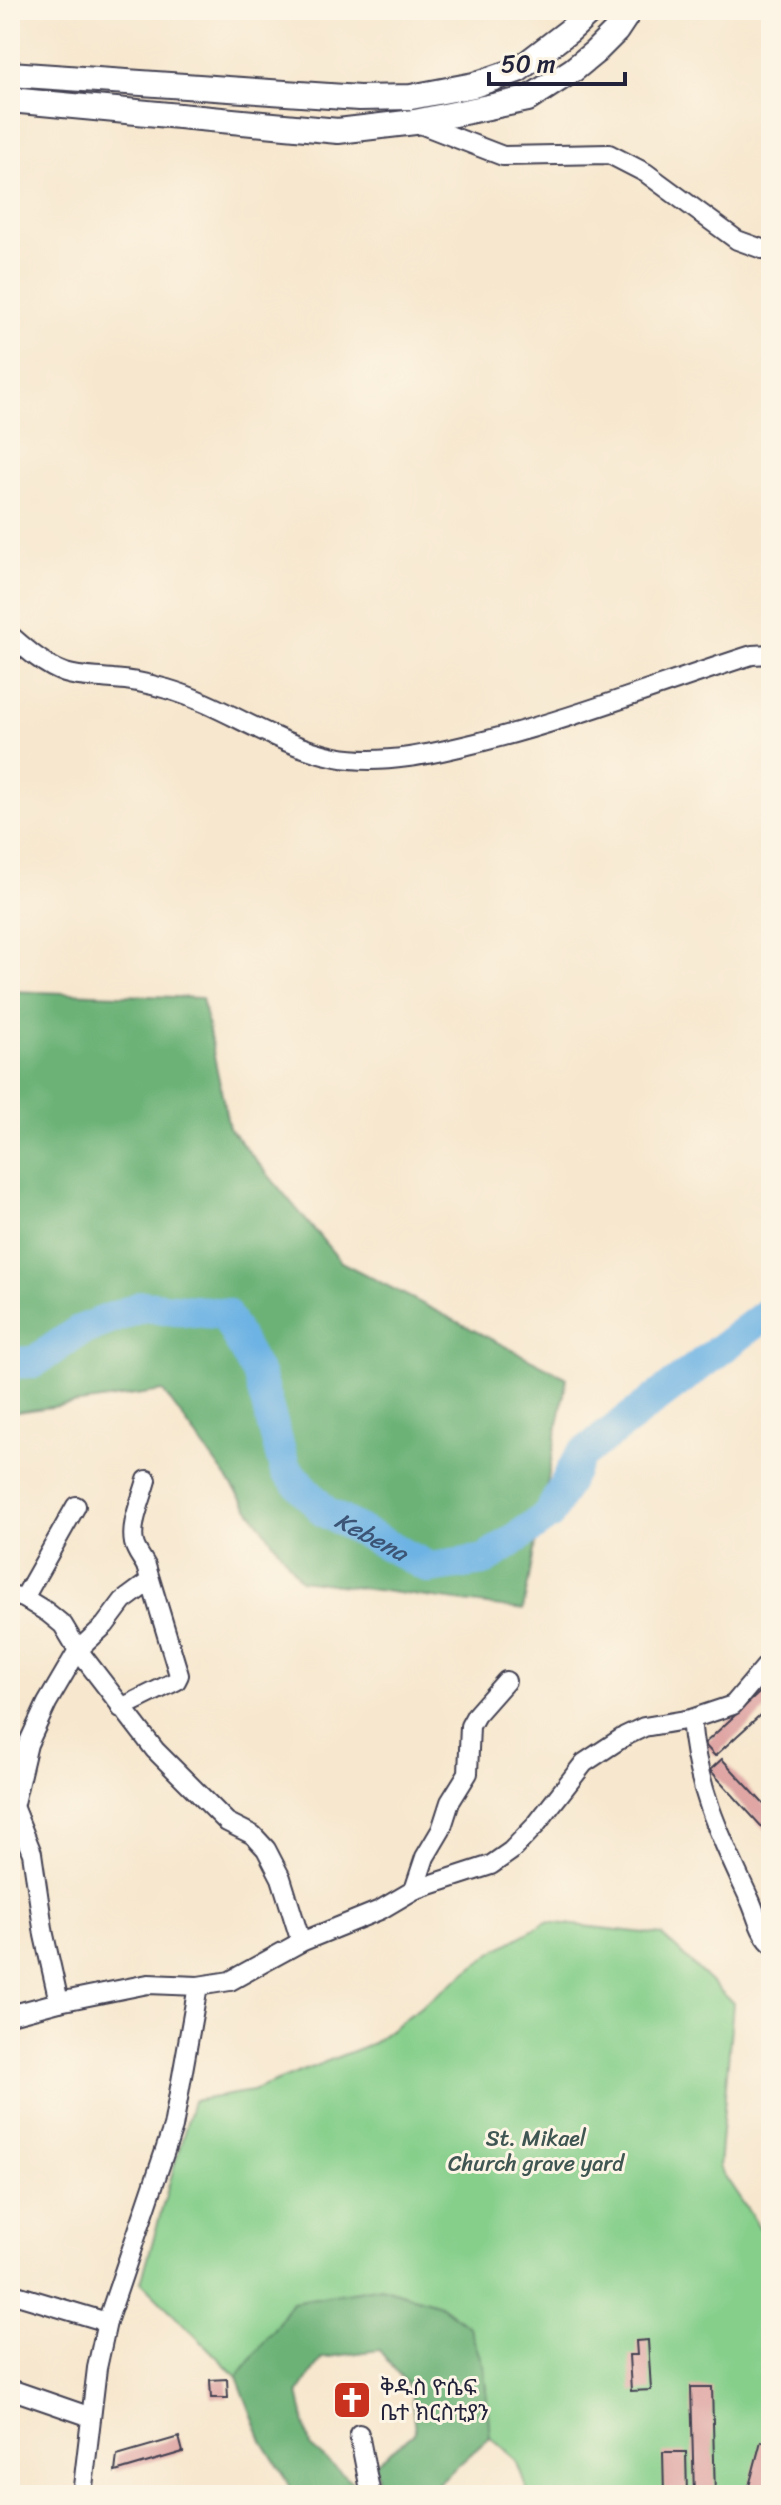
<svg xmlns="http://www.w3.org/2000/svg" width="781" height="2505" viewBox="0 0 781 2505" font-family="Sriracha,'Noto Sans Ethiopic',sans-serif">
<rect width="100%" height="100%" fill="#fcf5e5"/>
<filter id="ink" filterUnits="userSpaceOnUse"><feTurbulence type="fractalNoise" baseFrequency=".0125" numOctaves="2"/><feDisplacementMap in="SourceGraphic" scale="16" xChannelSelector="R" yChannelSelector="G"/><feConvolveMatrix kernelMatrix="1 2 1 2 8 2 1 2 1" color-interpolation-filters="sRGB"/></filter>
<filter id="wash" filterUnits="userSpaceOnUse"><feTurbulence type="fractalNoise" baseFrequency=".006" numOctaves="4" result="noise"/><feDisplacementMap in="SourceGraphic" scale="32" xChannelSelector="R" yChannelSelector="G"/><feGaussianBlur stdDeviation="1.8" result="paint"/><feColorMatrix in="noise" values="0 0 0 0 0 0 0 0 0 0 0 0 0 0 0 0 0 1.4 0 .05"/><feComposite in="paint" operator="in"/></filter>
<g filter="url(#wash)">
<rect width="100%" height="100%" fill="#f7e7ce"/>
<polygon fill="#86cf8b" stroke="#547863" stroke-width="2" points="547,1922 662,1935 733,2003 719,2167 763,2233 771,2254 771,2495 529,2495 516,2460 490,2437 484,2368 292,2302 273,2331 237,2377 141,2282 193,2101 252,2091 373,2043 493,1952"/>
<g fill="#6cb277" stroke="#476a59" stroke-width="2">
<polygon points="10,991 202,998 229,1128 341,1262 567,1378 523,1610 301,1580 163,1391 10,1413"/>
<polygon points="381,2287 440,2305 469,2327 484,2368 490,2437 425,2495 384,2495 380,2493 375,2463 415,2432 411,2389 379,2350 322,2358 298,2393 310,2446 367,2495 296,2495 262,2441 237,2377 273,2331 292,2302"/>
</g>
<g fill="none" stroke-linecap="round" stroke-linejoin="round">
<path stroke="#6db3e4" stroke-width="32" id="s1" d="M10,1363L34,1362L79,1331L143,1306L225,1314L259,1377L285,1469L325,1512L430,1568L485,1560L549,1515L580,1456L771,1311"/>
</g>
<g id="blocks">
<g fill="#dfa6a4">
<polygon points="771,1682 771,1705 715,1756 704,1744"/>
<polygon points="722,1759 771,1812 771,1837 710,1770"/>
<polygon points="648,2340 651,2390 631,2391 629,2355 637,2355 636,2341"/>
<polygon points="227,2379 228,2398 211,2398 210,2380"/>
<polygon points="691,2387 712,2387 715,2495 694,2495"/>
<polygon points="179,2437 183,2452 115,2472 117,2455"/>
<polygon points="761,2441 771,2444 771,2495 748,2490"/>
<polygon points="663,2452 686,2452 687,2495 664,2495"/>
</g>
</g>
</g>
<g filter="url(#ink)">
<use href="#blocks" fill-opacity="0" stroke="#424051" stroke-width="2"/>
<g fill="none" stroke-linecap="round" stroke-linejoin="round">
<defs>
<g id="minor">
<polyline points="415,122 503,156 609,154 646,173 737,240 762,249 771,249"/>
<path d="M10,635C26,649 45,666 65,673C80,678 97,677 113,679C131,680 150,684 167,689C226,706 272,744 336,757C383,766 435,753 480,742C573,719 661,684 752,655L771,654"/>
<polyline points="10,1595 24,1598 47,1612 63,1625 78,1650 155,1750 227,1822 253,1835 266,1849 281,1878 301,1942"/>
<polyline points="24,1598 76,1506"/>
<path d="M121,1708L176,1681L179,1675L146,1566C142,1558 136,1552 134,1543C130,1523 142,1499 147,1480"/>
<path d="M691,1719C697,1790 720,1836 750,1900C757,1915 759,1931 771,1943"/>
<polyline points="10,1799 32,1853 44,1935 59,2002"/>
<polyline points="14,1803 28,1744 47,1703 78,1650 105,1625 123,1601 150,1581"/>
<polyline points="414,1890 425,1857 441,1830 450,1802 468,1773 470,1726 476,1715 506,1681"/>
<polyline points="10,2015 59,2002 148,1984 198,1986 230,1981 301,1942 380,1910 414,1890 491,1865 511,1851 535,1826 584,1763 625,1736 644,1727 691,1719 733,1705 771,1660"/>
<polyline points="10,2293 107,2322"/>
<polyline points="10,2389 91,2417"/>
<polyline points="359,2434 371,2495"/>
<polyline points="82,2495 97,2368 107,2322 173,2127 198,1986"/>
</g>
<g id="major">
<polyline points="10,74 359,98 411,97 474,85 518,70 569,31 592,10"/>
<polyline points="10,100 338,131 415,122 528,99 573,70 595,52 616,31 630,10"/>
</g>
</defs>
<use href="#minor" stroke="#424051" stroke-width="22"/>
<use href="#major" stroke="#424051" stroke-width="28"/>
<use href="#minor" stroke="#fff" stroke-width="18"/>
<use href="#major" stroke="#fff" stroke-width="24"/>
</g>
</g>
<defs>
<symbol id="church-square" viewBox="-11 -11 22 22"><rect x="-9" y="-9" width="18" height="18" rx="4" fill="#c8321e" stroke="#fcf5e5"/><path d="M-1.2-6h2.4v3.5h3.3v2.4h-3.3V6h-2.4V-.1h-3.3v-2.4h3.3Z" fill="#fff"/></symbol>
</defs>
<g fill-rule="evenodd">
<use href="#church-square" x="330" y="2378" width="44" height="44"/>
</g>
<g text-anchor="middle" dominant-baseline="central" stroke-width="6" stroke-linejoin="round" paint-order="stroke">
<g font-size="22" fill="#405653" stroke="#fcf5e5">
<text x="536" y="2138">St. Mikael<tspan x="536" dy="25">Church grave yard</tspan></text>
</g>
<g font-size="22" fill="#22223b" stroke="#fcf5e5" text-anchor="start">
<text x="380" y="2387">ቅዱስ ዮሴፍ<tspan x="380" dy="25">ቤተ ክርስቲያን</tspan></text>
</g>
<g font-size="24" font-style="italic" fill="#3c5576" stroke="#fcf5e5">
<text stroke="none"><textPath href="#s1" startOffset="508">Kebena</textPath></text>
</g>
</g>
<rect width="781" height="2505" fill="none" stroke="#fcf5e5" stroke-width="40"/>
<path d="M489 72v12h136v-12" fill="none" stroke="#22223b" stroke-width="4"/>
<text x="501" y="72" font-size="24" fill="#22223b" stroke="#fcf5e5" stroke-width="6" paint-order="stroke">50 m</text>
</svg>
